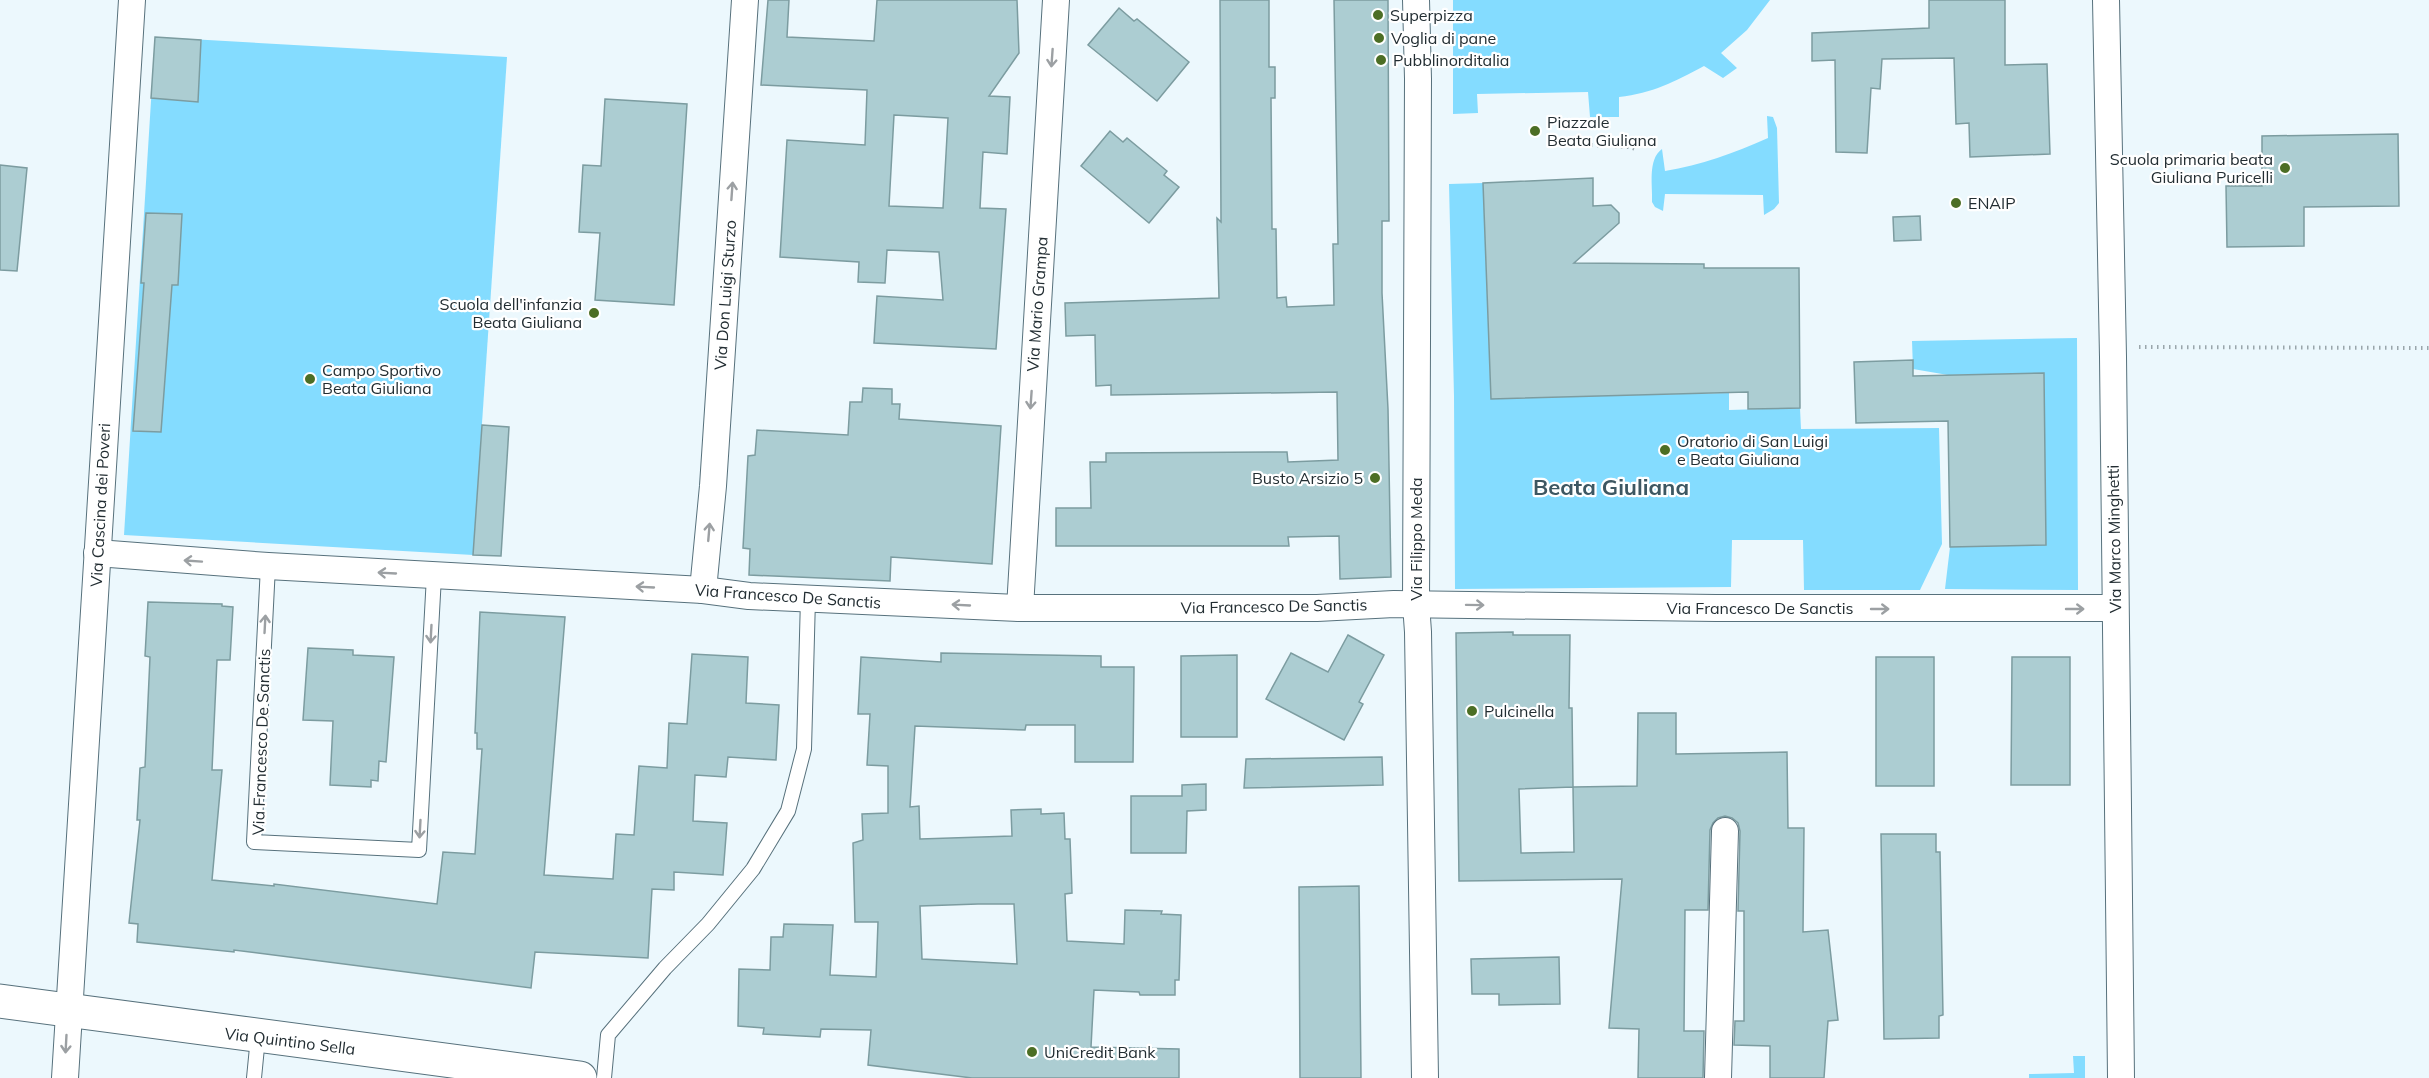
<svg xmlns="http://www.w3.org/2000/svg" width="2429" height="1078" viewBox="0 0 2429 1078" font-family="Mulish,sans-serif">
<rect width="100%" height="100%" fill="#ecf8fd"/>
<g fill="#84dcff">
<path d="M1453,0H1770L1747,30L1721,53L1737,68L1723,78L1704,66C1674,82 1653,93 1619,97V117H1590L1588,92L1477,94L1478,113L1453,114Z"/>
<polygon points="155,37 507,57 473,555 124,535"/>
<path d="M1767,116L1773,117L1777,128L1779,203L1774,209L1764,215L1763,195L1665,194L1663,211L1655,207L1652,202C1653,186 1647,160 1662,149L1665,171C1701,165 1734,153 1768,138Z"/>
<polygon points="1483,183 1491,398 1729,393 1729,410 1800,408 1801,429 1939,428 1942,544 1920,590 1804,590 1803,540 1732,540 1731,587 1455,589 1454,396 1449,184"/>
<polygon points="2077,338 2078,590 1945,589 1950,547 2046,544 2044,373 1948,375 1913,369 1912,341"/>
<polygon points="2073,1056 2085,1056 2085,1078 2029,1078 2029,1074 2074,1073"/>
</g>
<g fill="#accdd2" stroke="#7c9ca0" stroke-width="1.5" fill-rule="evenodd">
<path d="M768,0H789L787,37L874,41L877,0H1017L1019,53L989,96L1010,97L1007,154L983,152L980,208L1006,209L996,349L874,343L877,296L943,300L939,252L887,250L885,283L858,282L859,262L780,257L787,140L865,145L867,90L761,85ZM894,115L948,118L943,208L889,206Z"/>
<polygon points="1220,0 1269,0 1269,67 1275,67 1275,98 1271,98 1272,229 1276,229 1277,298 1286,297 1287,307 1334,305 1333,244 1338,244 1334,0 1388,0 1389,221 1382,221 1382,293 1388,409 1391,577 1340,579 1339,536 1288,537 1289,546 1056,546 1056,508 1091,508 1090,462 1106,462 1106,453 1287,452 1288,462 1338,460 1337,392 1111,395 1111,385 1096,386 1095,335 1066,336 1065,303 1219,298 1217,218 1221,222"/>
<polygon points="1929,0 2005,0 2005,65 2047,64 2050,154 1970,157 1969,123 1956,124 1954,58 1882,59 1880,89 1871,88 1867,153 1836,152 1835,60 1812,61 1812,33 1929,28"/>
<polygon points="1119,8 1134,21 1137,19 1189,62 1157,101 1088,45"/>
<polygon points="155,37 201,40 198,102 151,98"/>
<polygon points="605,99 687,104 674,305 595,300 600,233 579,232 583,165 601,166"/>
<polygon points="1110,131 1123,142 1127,138 1167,171 1164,175 1179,187 1149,223 1081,166"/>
<polygon points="2398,134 2399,206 2304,207 2304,246 2227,247 2226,186 2262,186 2262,136"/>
<polygon points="0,165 27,168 17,271 0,270"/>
<polygon points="1593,178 1593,206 1611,205 1619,213 1619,223 1574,263 1704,264 1704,268 1799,268 1800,408 1748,409 1748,392 1491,399 1483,183"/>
<polygon points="146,213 182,214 178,285 172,285 161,432 133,431 144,283 141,283"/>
<polygon points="1920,216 1921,240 1894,241 1893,217"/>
<polygon points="1913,360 1913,376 2044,373 2046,545 1950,547 1948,421 1856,423 1854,362"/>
<polygon points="863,388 892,389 892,404 900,404 899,419 1001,426 992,564 891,557 890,581 749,575 750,549 743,548 748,456 755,455 757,430 848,435 850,402 862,402"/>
<polygon points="482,425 509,427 501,556 473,555"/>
<polygon points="148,602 222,604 222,606 233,607 230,660 217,660 212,770 222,770 212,880 274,886 274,884 437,904 443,852 475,854 482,749 477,749 477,733 475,733 480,612 565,617 544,875 613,879 616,834 634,835 639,766 667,768 669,723 687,724 692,654 748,657 746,703 779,705 776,760 728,757 726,777 695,775 693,821 727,823 723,875 674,872 674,890 652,889 648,958 535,952 531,988 234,950 234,952 137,942 138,924 129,923 140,820 137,820 140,768 145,767 150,657 145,656"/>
<path d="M1513,632V635H1570L1569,708H1572L1573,787L1637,786L1638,713H1676V754L1787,752L1788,828H1804L1803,932L1828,930L1838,1020L1828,1021L1824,1078H1770V1046L1734,1045L1735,1021H1744V911H1738L1740,831L1738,823L1732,818L1725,816L1718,818L1713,823L1710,830L1708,910H1685L1684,1031H1704L1703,1078H1638L1639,1029L1609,1028L1622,879L1459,881L1456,633ZM1573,787L1574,852L1521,853L1519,789Z"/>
<polygon points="1348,635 1384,655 1359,702 1363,704 1344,740 1266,699 1291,653 1328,672"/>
<polygon points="308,648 353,650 353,655 394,657 386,762 379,761 378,781 371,780 371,787 330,785 333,721 303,720"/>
<path d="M941,653L1101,656V667H1134L1133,762H1075V725H1026L1025,730L915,726L910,807L919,806L920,839L1012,836L1011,810L1041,809V814L1064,813L1065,839H1070L1072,893L1065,894L1067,941L1124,944L1125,910L1162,911L1161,914L1181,915L1179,980H1175V995H1140L1139,992L1094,990L1091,1047L1179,1049V1078H972L868,1065L871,1030L821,1029L820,1037L763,1034L764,1028L738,1026L739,969L770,970L771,937H783L784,924L833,925L830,975L876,977L878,922H855L853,843L863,840L862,814L888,813V766L867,765L870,714H858L861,657L941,662ZM978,904H1014L1017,964L922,959L920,906Z"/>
<polygon points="1237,655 1237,737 1181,737 1181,656"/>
<rect x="1876" y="657" width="58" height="129"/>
<polygon points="2012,657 2070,657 2070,785 2011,785"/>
<polygon points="1382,757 1383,785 1244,788 1246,759"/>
<polygon points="1206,784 1206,810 1187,811 1186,853 1131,853 1131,796 1182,796 1182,785"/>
<polygon points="1881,834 1936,834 1936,852 1940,852 1943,1015 1939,1016 1939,1038 1884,1039"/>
<polygon points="1359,886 1361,1078 1300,1078 1299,887"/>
<polygon points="1559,957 1560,1004 1499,1005 1499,994 1472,994 1471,959"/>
</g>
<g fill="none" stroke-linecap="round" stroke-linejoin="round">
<defs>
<g id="service">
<polyline points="268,566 254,842 419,850 434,576"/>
<polyline points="254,1078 258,1037"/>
<polyline points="604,1078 608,1035 665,968 708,924 753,869 788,811 804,749 808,598"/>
</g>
<g id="minor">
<polyline points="1416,0 1418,79 1416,604 1418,632 1425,1078"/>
<polyline points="2106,0 2113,357 2121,1078"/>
<polyline points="97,553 268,566 703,590 749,596 1020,608 1317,608 1394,604 1716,608 2115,608"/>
<polyline points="703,590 713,486 745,0"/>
<polyline points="1020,608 1056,0"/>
<polyline points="65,1078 132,0"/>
<polyline points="1718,1078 1725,831"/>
</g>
<polyline id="tertiary" points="0,1001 580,1078"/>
</defs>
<use href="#service" stroke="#57717c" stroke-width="16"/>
<use href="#minor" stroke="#57717c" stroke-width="28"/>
<use href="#tertiary" stroke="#57717c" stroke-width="35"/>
<g stroke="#9aa6ab" stroke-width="4" stroke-dasharray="1.5 4.5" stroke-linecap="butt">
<polyline points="1591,145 1629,147 1636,149"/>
<polyline points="2139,347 2429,348"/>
</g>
<use href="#service" stroke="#fff" stroke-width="14"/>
<use href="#minor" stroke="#fff" stroke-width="26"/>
<use href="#tertiary" stroke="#fff" stroke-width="33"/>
</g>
<defs><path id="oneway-shaft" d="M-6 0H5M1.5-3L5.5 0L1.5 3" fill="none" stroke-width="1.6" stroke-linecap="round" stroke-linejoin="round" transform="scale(1.5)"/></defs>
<g stroke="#9ca0a3">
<use href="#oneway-shaft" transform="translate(1052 58) rotate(94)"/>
<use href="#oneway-shaft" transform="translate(732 191) rotate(-86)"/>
<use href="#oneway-shaft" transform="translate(1031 400) rotate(94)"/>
<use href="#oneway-shaft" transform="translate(709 532) rotate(-85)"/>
<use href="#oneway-shaft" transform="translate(193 561) rotate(-176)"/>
<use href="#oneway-shaft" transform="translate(387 573) rotate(-177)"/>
<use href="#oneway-shaft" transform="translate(645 587) rotate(-177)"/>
<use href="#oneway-shaft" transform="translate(961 605) rotate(-177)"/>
<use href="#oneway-shaft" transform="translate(1475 605) rotate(1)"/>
<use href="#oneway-shaft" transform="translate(1880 609)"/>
<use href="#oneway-shaft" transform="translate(2075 609)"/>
<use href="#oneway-shaft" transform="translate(265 624) rotate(-87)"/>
<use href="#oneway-shaft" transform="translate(431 634) rotate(93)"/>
<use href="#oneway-shaft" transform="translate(420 829) rotate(93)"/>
<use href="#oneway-shaft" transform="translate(66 1044) rotate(93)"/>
</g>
<g fill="#4c6e25" stroke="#fff" stroke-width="2">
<circle cx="1378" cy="15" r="6"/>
<circle cx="1379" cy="38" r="6"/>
<circle cx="1381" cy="60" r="6"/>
<circle cx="1535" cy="131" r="6"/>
<circle cx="2285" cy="168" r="6"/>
<circle cx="1956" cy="203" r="6"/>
<circle cx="594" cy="313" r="6"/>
<circle cx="310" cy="379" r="6"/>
<circle cx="1665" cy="450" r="6"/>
<circle cx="1375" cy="478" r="6"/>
<circle cx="1472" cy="711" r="6"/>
<circle cx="1032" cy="1052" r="6"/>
</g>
<g text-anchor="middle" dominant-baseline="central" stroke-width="4.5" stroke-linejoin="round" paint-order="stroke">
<g font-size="16" fill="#222d32" stroke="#fff" text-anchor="start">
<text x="1390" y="15">Superpizza</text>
<text x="1391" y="38">Voglia di pane</text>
<text x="1393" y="60">Pubblinorditalia</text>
<text x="1547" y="122">Piazzale<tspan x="1547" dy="18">Beata Giuliana</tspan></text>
<text x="2273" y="159" text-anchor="end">Scuola primaria beata<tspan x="2273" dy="18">Giuliana Puricelli</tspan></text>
<text x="1968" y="203">ENAIP</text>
<text x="582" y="304" text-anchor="end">Scuola dell'infanzia<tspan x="582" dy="18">Beata Giuliana</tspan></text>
<text x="322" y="370">Campo Sportivo<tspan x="322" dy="18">Beata Giuliana</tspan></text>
<text x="1677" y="441">Oratorio di San Luigi<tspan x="1677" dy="18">e Beata Giuliana</tspan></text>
<text x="1363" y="478" text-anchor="end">Busto Arsizio 5</text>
<text x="1484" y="711">Pulcinella</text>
<text x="1044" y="1052">UniCredit Bank</text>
</g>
<g font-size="16" fill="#222d32" stroke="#fff">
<text transform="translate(725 295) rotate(-86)">Via Don Luigi Sturzo</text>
<text transform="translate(1037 304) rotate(-86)">Via Mario Grampa</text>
<text transform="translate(100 505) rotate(-87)">Via Cascina dei Poveri</text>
<text transform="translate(1416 539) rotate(-90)">Via Filippo Meda</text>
<text transform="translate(2114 539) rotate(-91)">Via Marco Minghetti</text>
<text transform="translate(788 596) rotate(4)">Via Francesco De Sanctis</text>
<text transform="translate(1274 606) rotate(-1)">Via Francesco De Sanctis</text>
<text x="1760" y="608">Via Francesco De Sanctis</text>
<text transform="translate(261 742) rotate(-88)">Via Francesco De Sanctis</text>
<text transform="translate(290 1041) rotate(7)">Via Quintino Sella</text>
</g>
<g font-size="22" font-weight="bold" fill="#3d5762" stroke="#fff">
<text x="1611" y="487">Beata Giuliana</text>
</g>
</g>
</svg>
